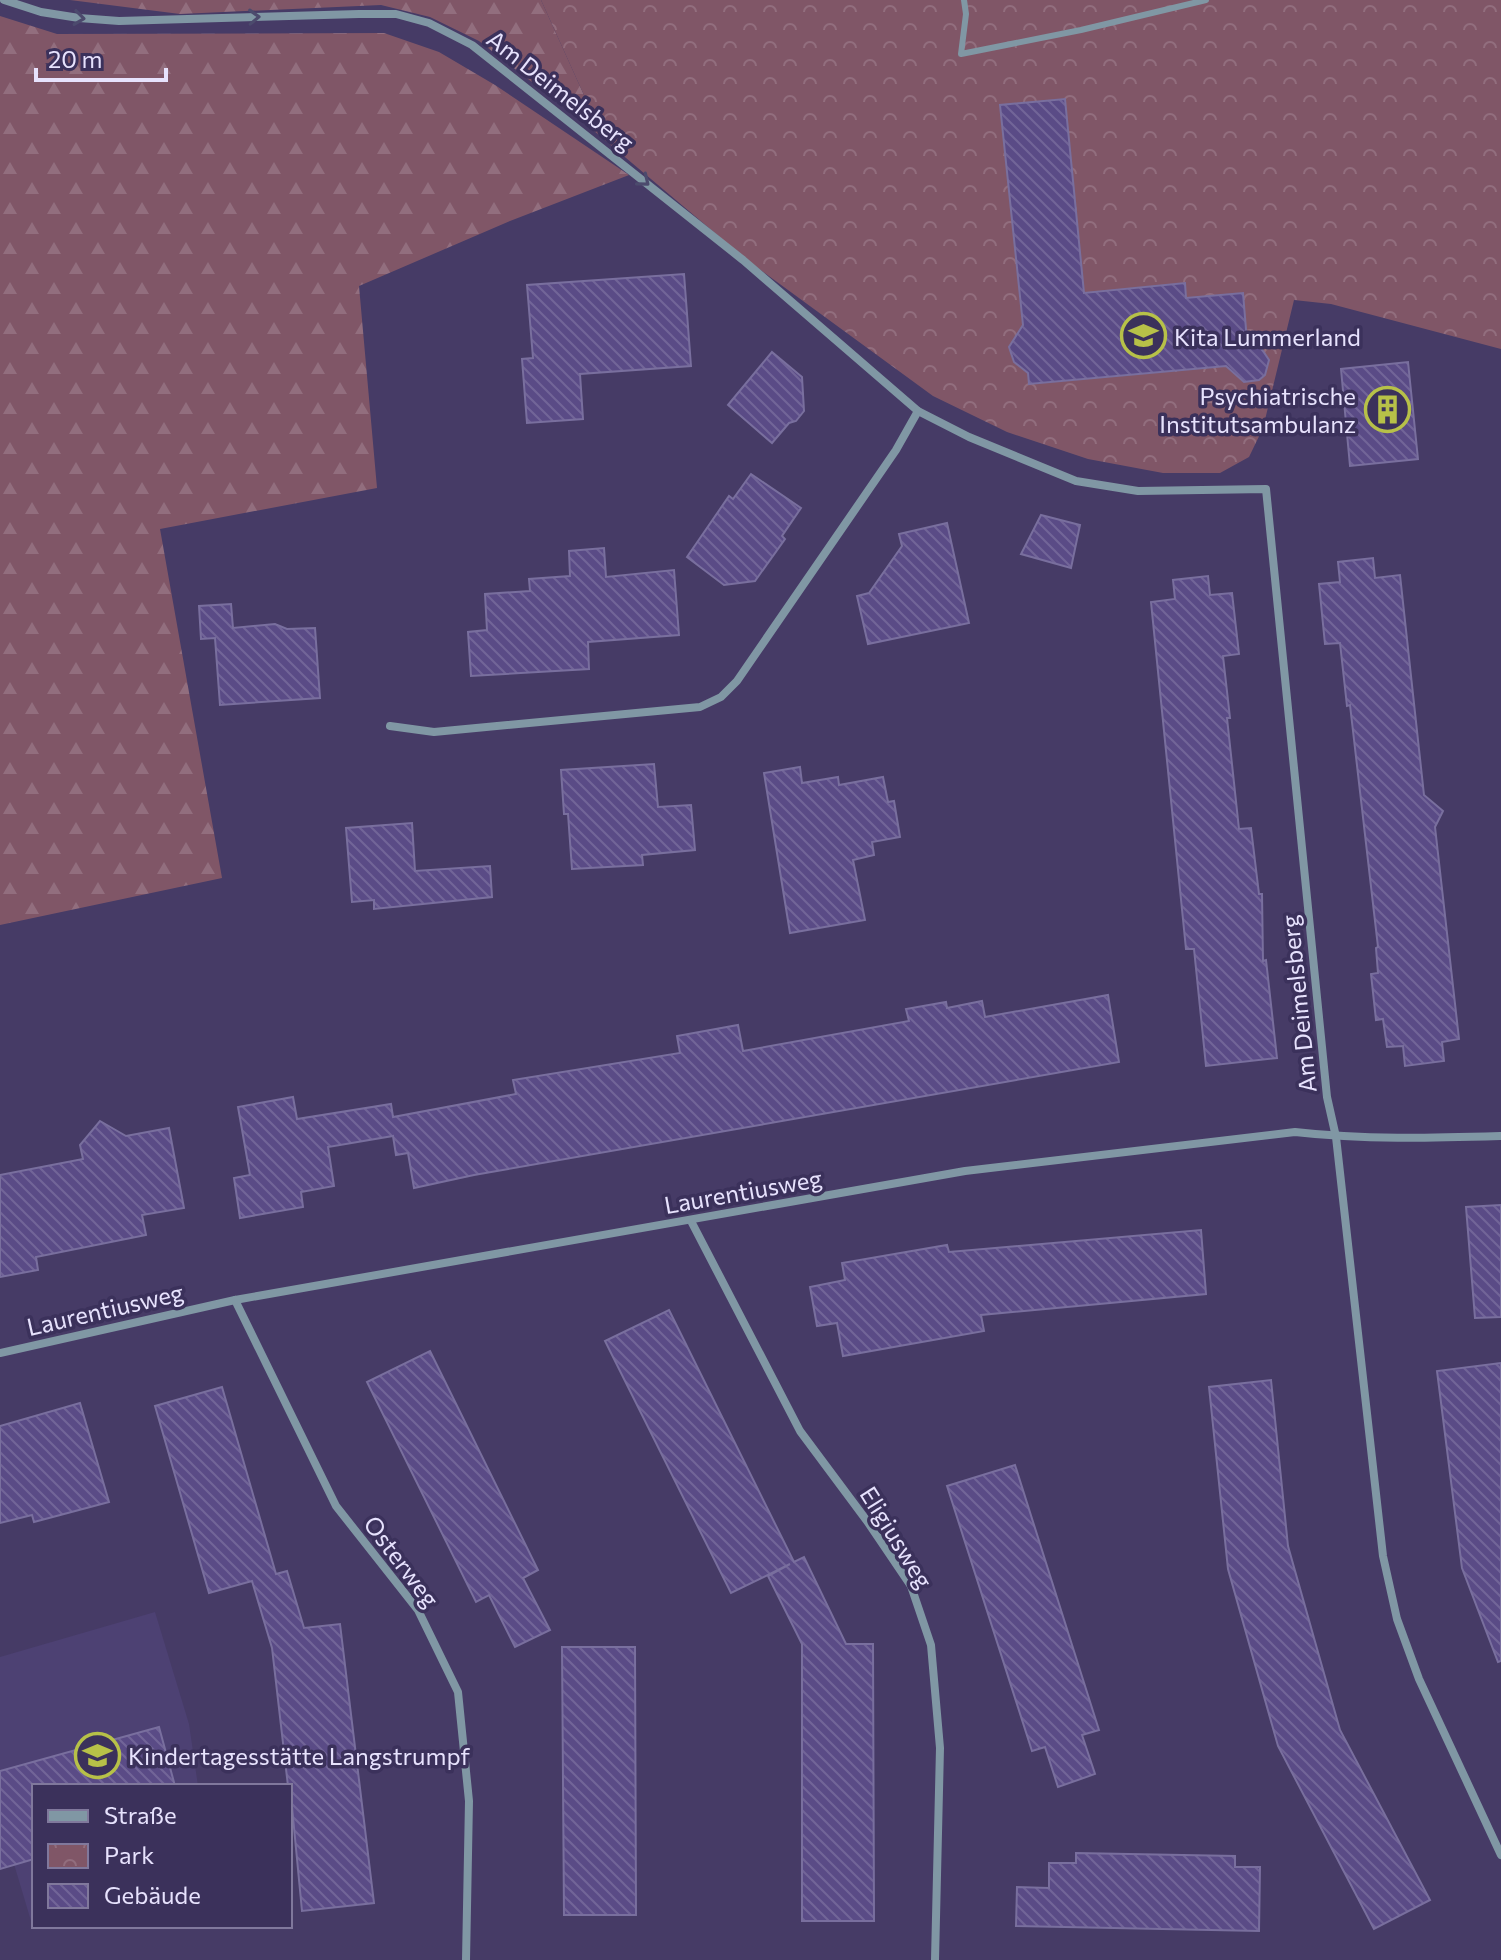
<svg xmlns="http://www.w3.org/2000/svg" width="1501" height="1960" viewBox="0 0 1501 1960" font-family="Commissioner,sans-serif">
<defs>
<pattern id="forest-firs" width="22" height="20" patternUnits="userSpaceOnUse" patternTransform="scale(2)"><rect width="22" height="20" fill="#805667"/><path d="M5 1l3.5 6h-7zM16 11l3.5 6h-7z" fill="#926e7e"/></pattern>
<pattern id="park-crowns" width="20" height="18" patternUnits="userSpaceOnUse" patternTransform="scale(2)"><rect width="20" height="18" fill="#805667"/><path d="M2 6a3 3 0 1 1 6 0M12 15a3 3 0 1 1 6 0" fill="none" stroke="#926e7e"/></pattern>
<pattern id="building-back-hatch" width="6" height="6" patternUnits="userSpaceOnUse" patternTransform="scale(2)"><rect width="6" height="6" fill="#5a4b86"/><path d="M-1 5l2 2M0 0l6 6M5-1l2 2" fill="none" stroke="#726598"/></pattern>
</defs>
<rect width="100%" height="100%" fill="#463b66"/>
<polygon fill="#4d4173" points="155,1612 189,1724 198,1786 34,1786 34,1922 31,1921 0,1817 0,1657"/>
<g fill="url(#forest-firs)">
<polygon points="70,0 541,0 588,104 581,120 479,41 430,17 381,5 180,14"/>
<polygon points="0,16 57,34 384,33 439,52 495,85 629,175 510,221 359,286 377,488 160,529 222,878 0,925"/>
</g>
<polygon fill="url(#park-crowns)" points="541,0 1501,0 1501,349 1331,304 1294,300 1263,428 1249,457 1220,473 1163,473 1088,459 1007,432 933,396 747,260 581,120 588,104"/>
<g fill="url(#building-back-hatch)" stroke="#796f9e" stroke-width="2">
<polygon points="1065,99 1084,293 1185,283 1186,298 1243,293 1247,341 1261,348 1269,360 1265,375 1259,380 1244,382 1226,366 1029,384 1028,373 1014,362 1009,347 1023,325 1000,105"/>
<polygon points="684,274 691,366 580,374 583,419 527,423 522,359 533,358 527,285"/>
<polygon points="772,352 802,377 804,411 796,421 789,423 772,443 728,405"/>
<polygon points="1408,362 1418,459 1350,466 1341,369"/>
<polygon points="751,474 801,508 782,536 785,539 755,581 724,585 687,557 729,496 733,499"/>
<polygon points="1041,515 1080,525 1071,568 1021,554"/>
<polygon points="947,523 969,623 868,644 857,596 869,593 902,546 899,534"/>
<polygon points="604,548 606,577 674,570 679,635 588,642 589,669 471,676 468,632 487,630 485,594 530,591 529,579 570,576 569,551"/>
<polygon points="1373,558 1375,578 1400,575 1424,795 1443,811 1435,827 1459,1039 1442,1042 1444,1061 1405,1066 1403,1046 1387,1047 1383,1019 1376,1020 1371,974 1378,973 1376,948 1378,947 1350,705 1347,706 1340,643 1325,644 1319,584 1340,582 1338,562"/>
<polygon points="1208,576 1210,595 1232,593 1239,654 1223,656 1230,718 1227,718 1239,829 1251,828 1259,894 1262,894 1263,961 1266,960 1277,1058 1206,1066 1194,949 1186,949 1151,602 1175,599 1173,580"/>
<polygon points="231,604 233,628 275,624 287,629 315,628 320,698 220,705 215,638 201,639 199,606"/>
<polygon points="654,764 658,807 691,805 695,850 642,855 643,865 572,869 568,814 564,814 561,770"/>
<polygon points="800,767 802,783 838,777 839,785 883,777 888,802 894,801 900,837 872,842 874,855 853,860 865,920 790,933 764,773"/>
<polygon points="412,823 415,871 490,866 492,897 374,909 374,900 352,902 346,828"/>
<polygon points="1108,995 1119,1062 474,1175 414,1188 408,1153 396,1155 393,1136 328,1147 334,1186 301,1192 303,1207 240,1218 234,1178 250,1175 238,1107 293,1097 297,1119 391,1104 393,1117 516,1094 513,1080 680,1053 677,1036 738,1025 743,1051 909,1021 906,1009 946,1002 947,1008 982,1001 985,1017"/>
<polygon points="100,1121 126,1136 169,1128 184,1208 142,1215 146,1235 36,1257 38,1270 0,1277 0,1175 83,1159 80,1145"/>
<polygon points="1501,1205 1501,1317 1475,1318 1466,1207"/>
<polygon points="1201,1230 1206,1294 981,1315 984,1331 843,1356 837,1323 817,1326 810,1287 845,1280 842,1263 947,1245 949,1252"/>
<polygon points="669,1310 794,1562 804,1557 846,1644 873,1644 874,1921 802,1921 802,1644 768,1576 790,1564 731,1593 605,1341"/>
<polygon points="430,1351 538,1570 523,1578 550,1630 515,1647 489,1595 476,1602 367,1382"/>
<polygon points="1501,1363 1501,1661 1498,1662 1462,1568 1437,1371"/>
<polygon points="1271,1380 1288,1546 1340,1730 1430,1900 1374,1929 1278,1746 1228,1569 1209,1387"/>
<polygon points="222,1387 276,1574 287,1571 304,1628 340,1624 374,1903 302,1911 290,1786 288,1786 272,1648 252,1581 209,1593 155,1406"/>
<polygon points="80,1403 109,1502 34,1522 32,1515 0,1523 0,1426"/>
<polygon points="1015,1465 1099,1730 1082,1735 1095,1774 1058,1787 1045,1747 1032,1751 947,1486"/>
<polygon points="562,1647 635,1647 636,1915 564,1915"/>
<polygon points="159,1727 175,1786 34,1786 34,1859 0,1869 0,1771"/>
<polygon points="1076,1853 1235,1856 1235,1867 1260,1867 1259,1931 1016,1926 1017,1887 1049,1888 1049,1863 1076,1863"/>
</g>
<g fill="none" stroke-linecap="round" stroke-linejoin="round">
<polyline stroke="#8097a4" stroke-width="6" points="964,0 966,14 961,54 1081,30 1206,0"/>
<g stroke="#8097a4" stroke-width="8">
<polyline points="4,0 41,12 79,18 119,21 359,14 396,14 429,23 472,45 743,260 918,411 969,437 1076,481 1138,491 1266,489 1327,1097 1336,1137 1383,1556 1397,1619 1419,1679 1501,1855"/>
<polyline points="390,726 434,732 700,707 721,697 737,681 896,450 918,411"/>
<polyline points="691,1221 800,1431 867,1521 911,1586 931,1645 940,1748 935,1960"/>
<polyline points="235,1300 336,1506 418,1610 458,1692 469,1801 466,1960"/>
<path d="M0,1353L235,1300L965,1171L1295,1132C1364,1140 1432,1138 1501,1136"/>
</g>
</g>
<defs><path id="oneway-chevron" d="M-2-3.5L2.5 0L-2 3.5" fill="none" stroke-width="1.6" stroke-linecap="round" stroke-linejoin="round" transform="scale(2)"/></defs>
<g stroke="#4c4a6d">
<use href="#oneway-chevron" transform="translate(254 17) rotate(-2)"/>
<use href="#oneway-chevron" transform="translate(79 18) rotate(7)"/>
<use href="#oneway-chevron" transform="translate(644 181) rotate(39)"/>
</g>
<defs>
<symbol id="school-ring" viewBox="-11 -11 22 22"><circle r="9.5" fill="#3b315b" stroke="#b7c148" stroke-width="1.5"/><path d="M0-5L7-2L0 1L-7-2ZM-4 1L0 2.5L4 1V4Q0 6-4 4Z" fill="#b7c148"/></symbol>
<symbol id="building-ring" viewBox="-11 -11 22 22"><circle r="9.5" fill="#3b315b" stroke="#b7c148" stroke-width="1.5"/><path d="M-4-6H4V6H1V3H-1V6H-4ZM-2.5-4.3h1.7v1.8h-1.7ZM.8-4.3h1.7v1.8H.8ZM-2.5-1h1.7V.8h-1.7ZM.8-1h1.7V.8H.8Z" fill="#b7c148"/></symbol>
</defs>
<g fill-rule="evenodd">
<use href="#school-ring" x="1118" y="310" width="51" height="51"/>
<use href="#building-ring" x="1362" y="384" width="51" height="51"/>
<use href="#school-ring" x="72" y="1730" width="51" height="51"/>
</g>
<g text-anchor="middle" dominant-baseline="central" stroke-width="7" stroke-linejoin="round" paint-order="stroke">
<g font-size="24" fill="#e7e2fd" stroke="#3b315b">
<text transform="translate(561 90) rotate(38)">Am Deimelsberg</text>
<text transform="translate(1298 1004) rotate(-96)">Am Deimelsberg</text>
<text transform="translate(743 1191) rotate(-10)">Laurentiusweg</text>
<text transform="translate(105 1309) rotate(-13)">Laurentiusweg</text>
<text transform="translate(897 1537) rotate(58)">Eligiusweg</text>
<text transform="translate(402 1561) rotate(53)">Osterweg</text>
</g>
<g font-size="24" fill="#e7e2fd" stroke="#3b315b" text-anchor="start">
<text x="1174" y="336">Kita Lummerland</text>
<text x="1356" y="395" text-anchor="end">Psychiatrische<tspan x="1356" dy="28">Institutsambulanz</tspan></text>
<text x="128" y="1755">Kindertagesstätte Langstrumpf</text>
</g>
</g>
<rect x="32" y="1784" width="260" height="144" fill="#3b315b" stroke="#80789c" stroke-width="2"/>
<rect x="48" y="1810" width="40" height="12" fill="#8097a4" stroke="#80789c" stroke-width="2"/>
<text x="104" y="1824" font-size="24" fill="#e7e2fd">Straße</text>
<rect x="48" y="1844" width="40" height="24" fill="url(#park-crowns)" stroke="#80789c" stroke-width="2"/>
<text x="104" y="1864" font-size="24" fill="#e7e2fd">Park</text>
<rect x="48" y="1884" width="40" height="24" fill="url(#building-back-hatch)" stroke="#80789c" stroke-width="2"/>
<text x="104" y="1904" font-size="24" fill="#e7e2fd">Gebäude</text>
<path d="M36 68v12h130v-12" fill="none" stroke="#e7e2fd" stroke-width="4"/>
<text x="48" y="68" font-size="24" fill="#e7e2fd" stroke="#3b315b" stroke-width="6" paint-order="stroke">20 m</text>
</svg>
